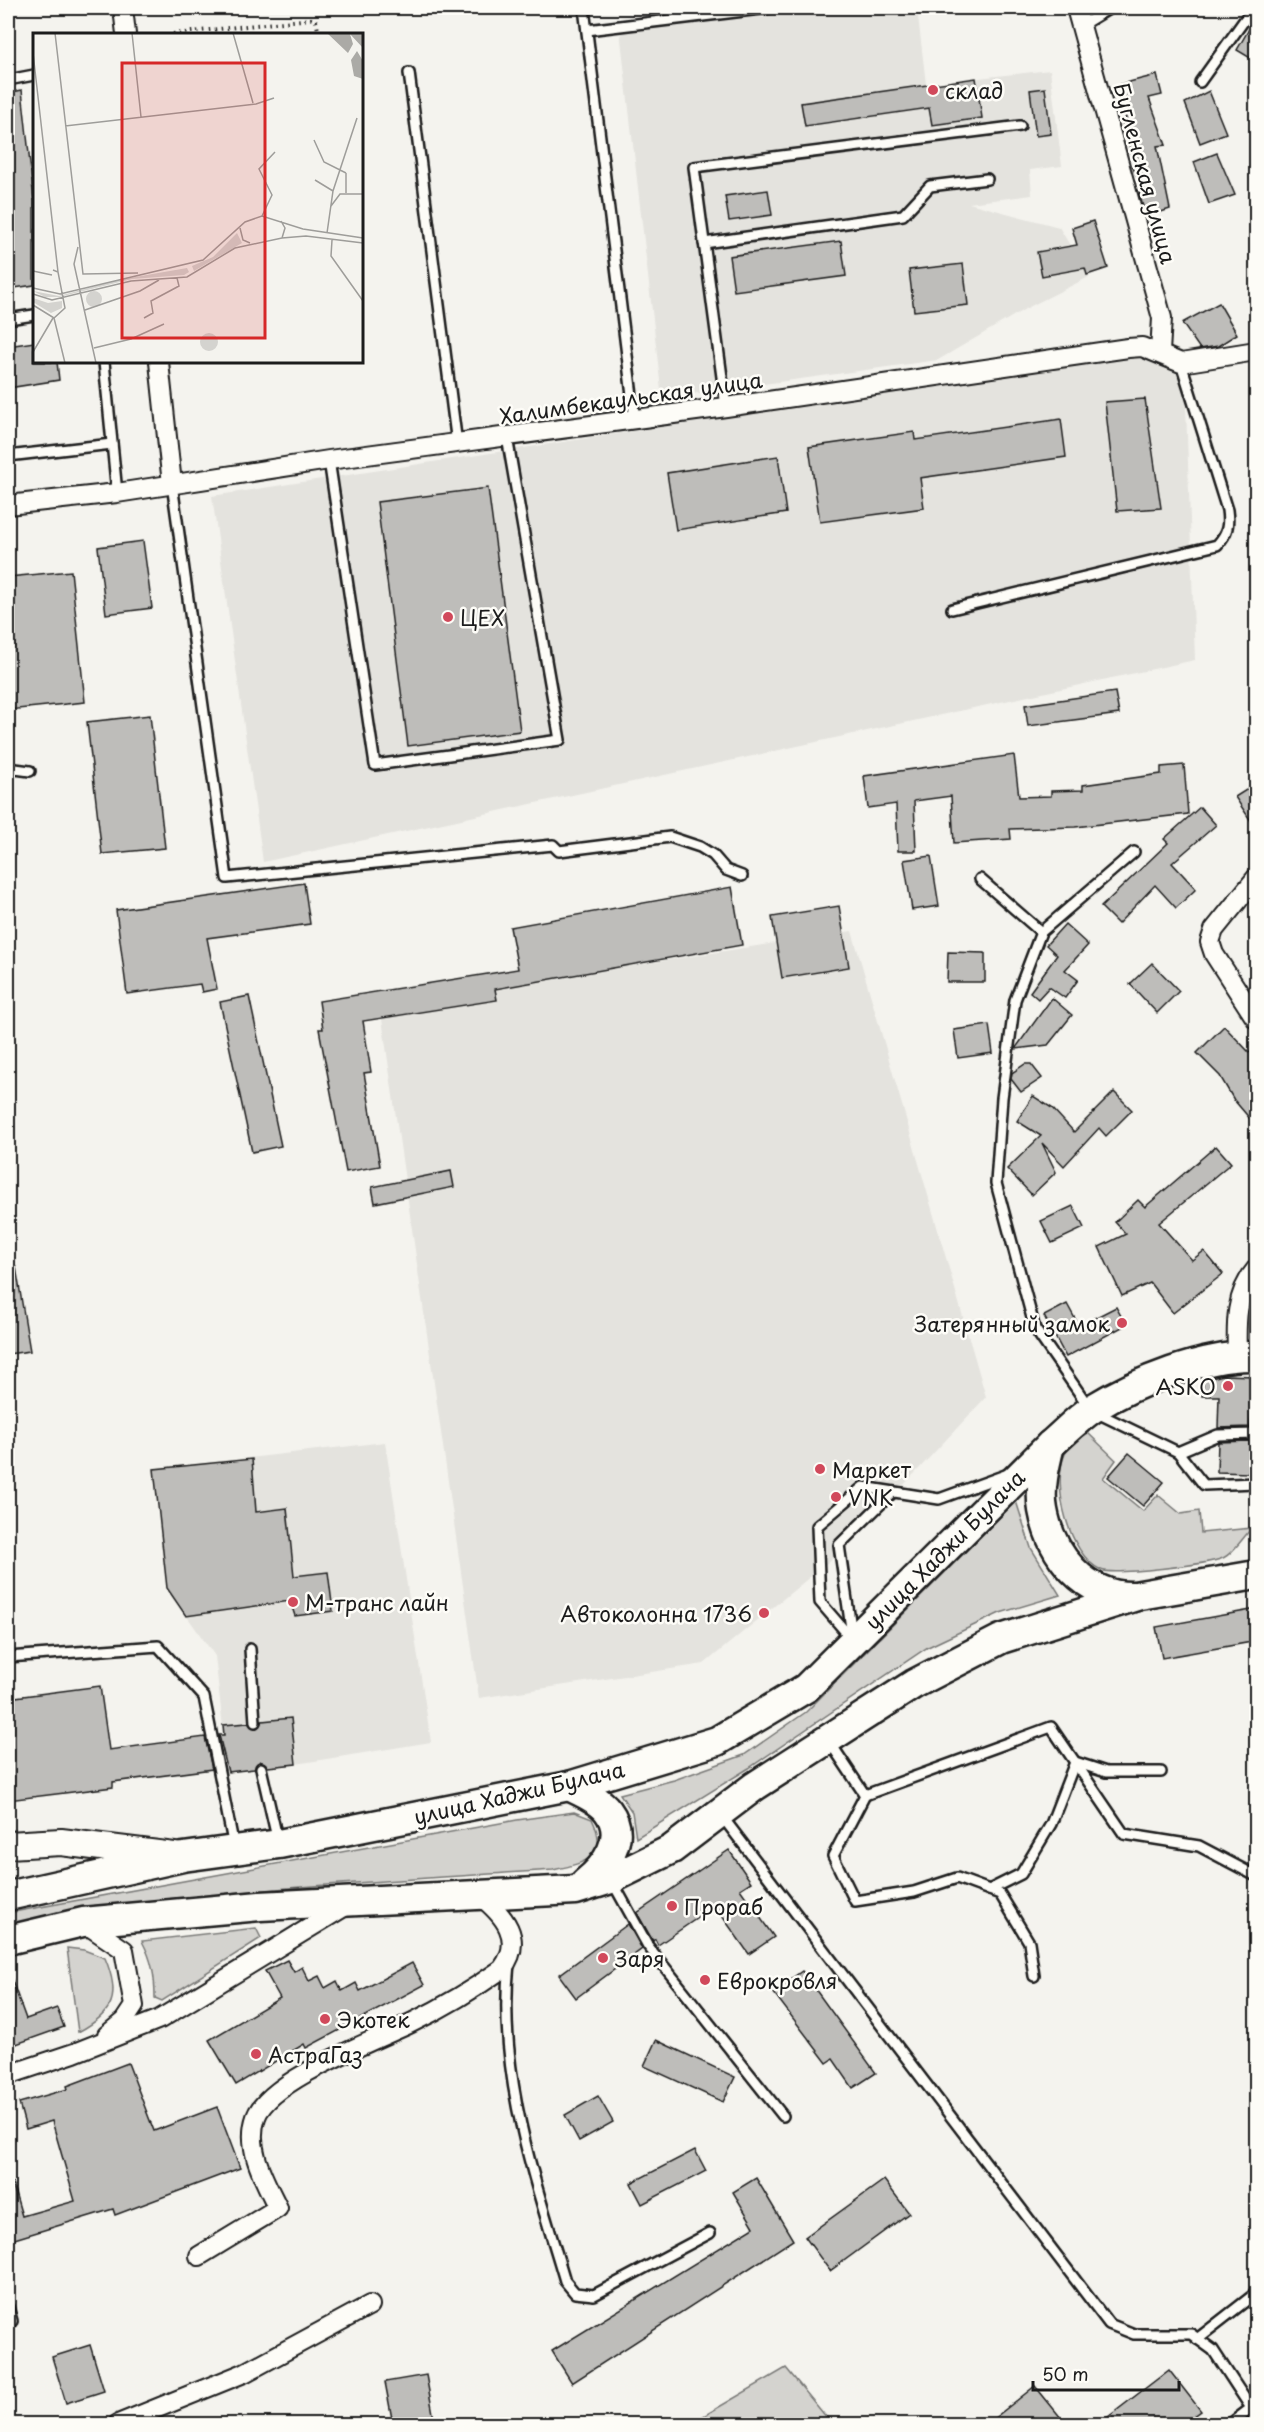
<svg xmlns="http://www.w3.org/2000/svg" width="1264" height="2432" viewBox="0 0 1264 2432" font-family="'Playpen Sans',sans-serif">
<rect width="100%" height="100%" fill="#f4f3ee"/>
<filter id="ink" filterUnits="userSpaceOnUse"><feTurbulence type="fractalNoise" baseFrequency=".0167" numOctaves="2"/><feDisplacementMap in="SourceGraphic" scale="12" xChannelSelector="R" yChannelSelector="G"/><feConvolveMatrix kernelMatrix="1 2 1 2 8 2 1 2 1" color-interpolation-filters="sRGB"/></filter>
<g filter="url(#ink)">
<g fill="#e4e3de">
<polygon points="728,8 917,8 926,84 1050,70 1062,166 1030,170 1032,195 969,203 1059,227 1089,277 1025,309 938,360 662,398 619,22"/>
<polygon points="1140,353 1185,379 1195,660 263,862 212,496"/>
<polygon points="852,931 986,1397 844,1549 704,1664 479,1698 380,1005"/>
<polygon points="385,1442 431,1742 296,1764 228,1772 215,1656 167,1588 154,1469"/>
</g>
<g fill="#d4d3cf" stroke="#787876" stroke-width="1.5">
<path d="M1088,1433L1116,1460L1103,1478L1143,1511L1158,1495L1181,1514L1199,1511L1201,1533L1252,1528C1244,1536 1233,1554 1223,1558C1210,1564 1113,1576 1101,1570C1069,1555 1051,1485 1065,1454C1070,1444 1078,1439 1088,1433Z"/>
<polygon points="1016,1501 1031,1548 1060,1595 1000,1613 928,1647 749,1768 636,1838 632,1812 620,1794 674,1780 744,1755 806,1712"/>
<path d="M574,1812L592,1819C611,1858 584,1863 553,1870C371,1882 187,1890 8,1924V1913L517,1820Z"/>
<path d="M256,1928L261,1938L162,2001L155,1998C155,1976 152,1960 142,1941Z"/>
<path d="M67,1948L84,1950L105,1958C121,1996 114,2013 78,2032Z"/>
<polygon points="786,2368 832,2424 695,2424 695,2421"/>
</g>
<g fill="#bebdba" stroke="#1c1c1c" stroke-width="1.5">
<polygon points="1257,15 1257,62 1237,50"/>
<polygon points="1157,75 1162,95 1149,98 1166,145 1157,146 1170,209 1146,217 1139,193 1145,191 1132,166 1136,165 1122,122 1126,121 1121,84"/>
<polygon points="976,78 982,118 932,125 929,108 805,126 801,103"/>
<polygon points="1045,88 1051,134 1036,136 1030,90"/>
<polygon points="22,90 34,201 34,285 8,289 8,93"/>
<polygon points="1209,91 1226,133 1200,143 1185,103"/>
<polygon points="1217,153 1235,195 1209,204 1194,162"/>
<polygon points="768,190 772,215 729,221 725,196"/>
<polygon points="1093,221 1108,268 1087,275 1085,268 1042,276 1037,252 1077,245 1072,228"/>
<polygon points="841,241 846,276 734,291 729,256"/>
<polygon points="963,264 968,305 914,311 909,270"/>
<polygon points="1219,303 1237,334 1218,346 1200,349 1182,323"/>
<polygon points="34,342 34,362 57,362 59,380 8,388 8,346"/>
<polygon points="1145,399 1161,508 1117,511 1105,402"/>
<polygon points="1061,419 1066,457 920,478 924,508 820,522 809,447 914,432 915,440"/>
<polygon points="778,456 786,513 676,530 667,473"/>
<polygon points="488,488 520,731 408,746 377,502"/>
<polygon points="143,541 152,608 106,614 98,547"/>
<polygon points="71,571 85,702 8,710 8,577"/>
<polygon points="1115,692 1119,714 1028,726 1025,705"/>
<polygon points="150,715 165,848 102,854 87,722"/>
<polygon points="1014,755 1019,797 1051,796 1051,791 1083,790 1083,785 1161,774 1161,767 1184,765 1188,814 1075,827 1010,829 1011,839 954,843 951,796 914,801 916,851 898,851 896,804 868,808 864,776"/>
<polygon points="1257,783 1257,830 1235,797"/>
<polygon points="1200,807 1216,825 1172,863 1196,889 1176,908 1155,885 1118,924 1101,907 1168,843 1164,839"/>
<polygon points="931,856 939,906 912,910 904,860"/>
<polygon points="304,883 310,924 207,938 217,989 202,992 200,984 127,994 116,910"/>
<polygon points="732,887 742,945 495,989 497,1000 363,1021 371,1072 364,1073 380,1166 346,1172 319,1029 323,1029 319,1001 518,969 510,927"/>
<polygon points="839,906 849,967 782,978 772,917"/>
<polygon points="1065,924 1088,945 1065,970 1078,980 1065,998 1049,987 1038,999 1030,992 1057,955 1046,945"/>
<polygon points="948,952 985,953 985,982 947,982"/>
<polygon points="1152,963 1179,991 1157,1013 1130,984"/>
<polygon points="249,996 281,1146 252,1152 220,1002"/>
<polygon points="1052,998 1072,1015 1048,1045 1015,1049"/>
<polygon points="989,1025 993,1053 958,1058 954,1030"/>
<polygon points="1224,1026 1249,1052 1257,1048 1257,1127 1234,1100 1220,1076 1197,1053"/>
<polygon points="1025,1064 1031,1064 1042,1078 1021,1092 1011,1079 1012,1073"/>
<polygon points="1114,1092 1132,1110 1106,1136 1099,1128 1064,1166 1042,1143 1056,1172 1032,1195 1007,1169 1041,1136 1017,1121 1033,1096 1052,1108 1074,1132"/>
<polygon points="1216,1146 1231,1163 1159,1223 1192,1260 1204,1251 1223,1274 1173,1313 1150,1283 1122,1296 1099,1247 1126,1234 1115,1222 1138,1200 1145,1207"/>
<polygon points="451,1171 454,1187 375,1203 372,1187"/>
<polygon points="1073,1206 1084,1228 1052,1243 1041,1221"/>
<polygon points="16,1267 30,1351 8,1354 8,1268"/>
<polygon points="1067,1304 1079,1326 1116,1307 1126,1325 1066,1357 1044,1316"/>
<polygon points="1223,1375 1254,1376 1250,1427 1218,1428 1219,1396 1202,1396 1203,1380"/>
<polygon points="1250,1441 1249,1473 1217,1472 1218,1442"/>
<polygon points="1129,1453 1164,1482 1143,1506 1108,1477"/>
<polygon points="252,1459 256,1512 287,1508 294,1576 328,1572 333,1611 295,1616 290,1601 186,1616 167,1588 154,1469"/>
<polygon points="1257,1609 1257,1641 1162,1658 1156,1627"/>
<polygon points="100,1686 109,1750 205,1737 212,1769 113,1782 113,1787 8,1800 8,1698"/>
<polygon points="291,1718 296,1764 268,1767 260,1761 254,1769 228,1772 219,1735 224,1735 223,1725 248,1723 256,1729 262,1721"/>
<polygon points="729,1850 751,1882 740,1889 774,1937 749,1954 715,1906 658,1945 655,1939 653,1941 637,1913"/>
<polygon points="628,1924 642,1949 576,1998 559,1975"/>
<polygon points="287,1960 294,1972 302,1967 309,1981 319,1976 325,1988 337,1981 342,1991 356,1983 360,1991 412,1963 424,1985 306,2048 304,2044 236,2085 209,2040 280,1998 265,1971"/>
<polygon points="802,1971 876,2073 853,2088 833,2059 827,2063 773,1992"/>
<polygon points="8,1975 10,1975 26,2019 57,2008 64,2027 8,2047"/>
<polygon points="656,2040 735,2077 723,2102 644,2066"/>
<polygon points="128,2063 154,2131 217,2107 240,2168 115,2215 113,2209 8,2241 8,2182 12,2182 22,2216 75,2201 52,2121 26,2129 19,2103 68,2089 67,2086"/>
<polygon points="598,2096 613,2122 579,2141 565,2115"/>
<polygon points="695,2150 706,2171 642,2204 631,2183"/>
<polygon points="756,2178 793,2240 572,2383 552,2351 754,2227 733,2192"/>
<polygon points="884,2180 909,2213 830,2271 805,2237"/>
<polygon points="90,2345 104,2391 66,2403 52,2357"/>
<polygon points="1169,2370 1201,2411 1183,2424 1099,2424"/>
<polygon points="426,2375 434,2419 393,2424 385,2382"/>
<polygon points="1035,2386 1066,2424 987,2424"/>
</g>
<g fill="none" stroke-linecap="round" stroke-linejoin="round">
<defs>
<g id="lane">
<polyline points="584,8 635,420"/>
<polyline points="1082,25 1110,8"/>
<polyline points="587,30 769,8"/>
<polyline points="409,73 457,444"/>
<polyline points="8,80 34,75"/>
<polyline points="1200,82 1253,8"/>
<polyline points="704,243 903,215 930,186 987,179"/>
<polyline points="8,319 34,315"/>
<polyline points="104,362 117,493"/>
<polyline points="726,407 694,167 1020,126"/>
<polyline points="8,456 112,444"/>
<polyline points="329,460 375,765 560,740 507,437"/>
<polyline points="172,484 227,878 553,845 559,851 670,837 700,847 713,855 726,870 742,876"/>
<path d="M952,609L1217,545C1228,533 1229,525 1227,510L1181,363"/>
<polyline points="8,768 30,771"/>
<polyline points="1134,852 1041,932 1015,1000 1002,1098 996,1183 1035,1329 1091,1410 1178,1452 1204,1485 1256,1483"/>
<polyline points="980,879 1041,932"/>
<polyline points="1178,1452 1218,1435 1256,1434"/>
<polyline points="852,1635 839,1545 893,1492"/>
<polyline points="851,1638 820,1602 817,1526 863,1487 939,1499 1008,1474"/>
<polyline points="250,1649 255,1722"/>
<polyline points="8,1657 158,1646 204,1697 234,1847"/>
<polyline points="829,1741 865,1795 833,1856 855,1901 914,1892 957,1878 1000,1894 1029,1942 1034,1976"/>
<polyline points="261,1768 278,1842"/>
<polyline points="865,1795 1051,1727 1124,1834 1199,1846 1256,1876"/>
<polyline points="721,1815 1109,2324 1134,2334 1191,2334 1213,2350 1251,2408 1230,2424"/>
<polyline points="612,1881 648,1946 783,2116"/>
<polyline points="989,1890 1021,1874 1051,1824 1075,1762 1106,1772 1161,1772"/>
<path d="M509,1963C497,2073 534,2177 565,2281L575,2293L594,2295L710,2233"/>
<polyline points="8,2307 12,2321"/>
<polyline points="1197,2339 1256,2293"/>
</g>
<g id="street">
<polyline points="123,8 126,34"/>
<polyline points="1076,8 1162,318 1160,352"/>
<polyline points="159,362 172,484"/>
<polyline points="8,505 117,493 329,460 726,407 1128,348 1142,347 1181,363 1256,351"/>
<polyline points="1256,878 1214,930 1210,942 1214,954 1256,1019"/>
<path d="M1237,1355C1236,1324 1235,1294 1256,1269"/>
<polyline points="83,1922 124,1950 134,2006 124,2021 107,2035"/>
<polyline points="8,2075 74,2053 160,2019 347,1905"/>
<path d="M199,2256L278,2208C265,2181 245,2148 256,2117C269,2080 376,2040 411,2023C442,2008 474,1989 502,1969C525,1939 504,1915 479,1895"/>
<polyline points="118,2424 244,2373 370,2305"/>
</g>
<polyline id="secondary" points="8,1845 61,1842 174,1856"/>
<g id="primary">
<path d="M1050,1445C1045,1465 1039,1489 1043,1510C1051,1555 1085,1597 1133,1596"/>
<path d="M569,1786C581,1792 599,1799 608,1811C628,1838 605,1867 585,1883"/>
<path d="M8,1896L183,1857L279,1844L569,1786L717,1741L806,1688L1050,1445C1064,1433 1077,1419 1092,1409C1136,1382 1205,1354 1256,1356"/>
<polyline points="8,1940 83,1922 260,1906 576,1890 611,1879 672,1849 755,1786 914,1684 1001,1639 1140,1595 1256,1575"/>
</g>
</defs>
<use href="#lane" stroke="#1c1c1c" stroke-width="14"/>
<use href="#street" stroke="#1c1c1c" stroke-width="22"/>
<use href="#secondary" stroke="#1c1c1c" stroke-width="30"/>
<use href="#primary" stroke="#1c1c1c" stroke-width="33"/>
<polyline stroke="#1c1c1c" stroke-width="4" stroke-dasharray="1.5 4.5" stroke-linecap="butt" points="173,34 311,19 316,21 319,34"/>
<use href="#lane" stroke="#fdfcf7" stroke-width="9"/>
<use href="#street" stroke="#fdfcf7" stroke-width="18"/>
<use href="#secondary" stroke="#fdfcf7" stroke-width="26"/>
<use href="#primary" stroke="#fdfcf7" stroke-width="28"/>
</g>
</g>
<g fill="#d1495b" stroke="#fdfcf7" stroke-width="2">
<circle cx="933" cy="90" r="6"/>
<circle cx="448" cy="617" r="6"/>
<circle cx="1122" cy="1323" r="6"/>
<circle cx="1228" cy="1386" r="6"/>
<circle cx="820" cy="1469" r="6"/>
<circle cx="836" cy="1497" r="6"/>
<circle cx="293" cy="1602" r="6"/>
<circle cx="764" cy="1613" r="6"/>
<circle cx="672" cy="1906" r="6"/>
<circle cx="603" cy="1958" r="6"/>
<circle cx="705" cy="1980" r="6"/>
<circle cx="325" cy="2019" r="6"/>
<circle cx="256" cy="2054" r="6"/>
</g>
<g text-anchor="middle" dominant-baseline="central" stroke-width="5" stroke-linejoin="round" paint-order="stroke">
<g font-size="21" fill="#1c1c1c" stroke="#fdfcf7" text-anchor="start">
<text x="945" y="90">склад</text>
<text x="460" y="617">ЦЕХ</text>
<text x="1110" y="1323" text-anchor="end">Затерянный замок</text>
<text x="1216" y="1386" text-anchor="end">ASKO</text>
<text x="832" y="1469">Маркет</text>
<text x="848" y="1497">VNK</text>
<text x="305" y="1602">М-транс лайн</text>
<text x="752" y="1613" text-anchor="end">Автоколонна 1736</text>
<text x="684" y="1906">Прораб</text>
<text x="615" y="1958">Заря</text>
<text x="717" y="1980">Еврокровля</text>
<text x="337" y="2019">Экотек</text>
<text x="268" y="2054">АстраГаз</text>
</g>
<g font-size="21" fill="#1c1c1c" stroke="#fdfcf7">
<text transform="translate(1146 173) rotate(75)">Бугленская улица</text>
<text transform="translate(631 397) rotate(-8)">Халимбекаульская улица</text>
<text transform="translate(944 1549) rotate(-45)">улица Хаджи Булача</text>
<text transform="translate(519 1792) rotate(-13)">улица Хаджи Булача</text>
</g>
</g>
<g transform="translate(33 33)">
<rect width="330" height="330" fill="#f4f3ee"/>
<path d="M204,200L209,210L161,238L159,233L180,224ZM154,235L156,239L151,242L99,246L26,264H12L0,258L26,263L85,247ZM53 266a8 8 0 1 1 16 0a8 8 0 1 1-16 0ZM0,265L15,270L29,268V275L18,280L0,269ZM167 309a9 9 0 1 1 18 0a9 9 0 1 1-18 0Z" fill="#d4d3cf"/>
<path d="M294,0H330V15L317,1L320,11L315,20ZM324,18L330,28V46L321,43L318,27Z" fill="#abaaa6"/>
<path fill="none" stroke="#9e9d9a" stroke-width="1.5" d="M22,0L50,241L105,240M99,0L108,84M200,0L220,70M0,20L25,239M32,93L223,71L241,65M281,107L291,129L313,140M282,147L300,158M313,160V140M298,173L307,161H330M229,183L239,162L226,136L242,119M248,188L252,195L249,205M207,195L210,207L217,210M294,200L300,158L324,85M299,207L298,223L330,268M45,214L41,231L63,330M0,238L19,242M0,255L27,261L170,227L212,189L229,183L270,196L330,205M0,261L19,267L98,248L154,244L202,215L249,205L273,203L330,210M0,272L21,285L32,275L25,239L20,237M52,277L107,258L126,247M21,285L32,330M111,285L120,280L118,268L146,253L144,245M61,315L98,306L131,291M0,319L20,285"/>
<path fill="#d62828" fill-opacity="0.15" stroke="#d62828" stroke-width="3" d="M89,30H232V305H89Z"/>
<rect width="330" height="330" fill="none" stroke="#1c1c1c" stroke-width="3"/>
</g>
<rect width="1264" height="2432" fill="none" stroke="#fdfcf7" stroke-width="30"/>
<rect x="15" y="15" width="1234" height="2402" fill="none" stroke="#1c1c1c" stroke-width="2" filter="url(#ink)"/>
<path d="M1033 2381v9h146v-9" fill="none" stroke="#1c1c1c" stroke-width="3"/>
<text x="1042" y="2381" font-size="18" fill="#1c1c1c" stroke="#fdfcf7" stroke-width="4.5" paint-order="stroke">50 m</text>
</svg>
